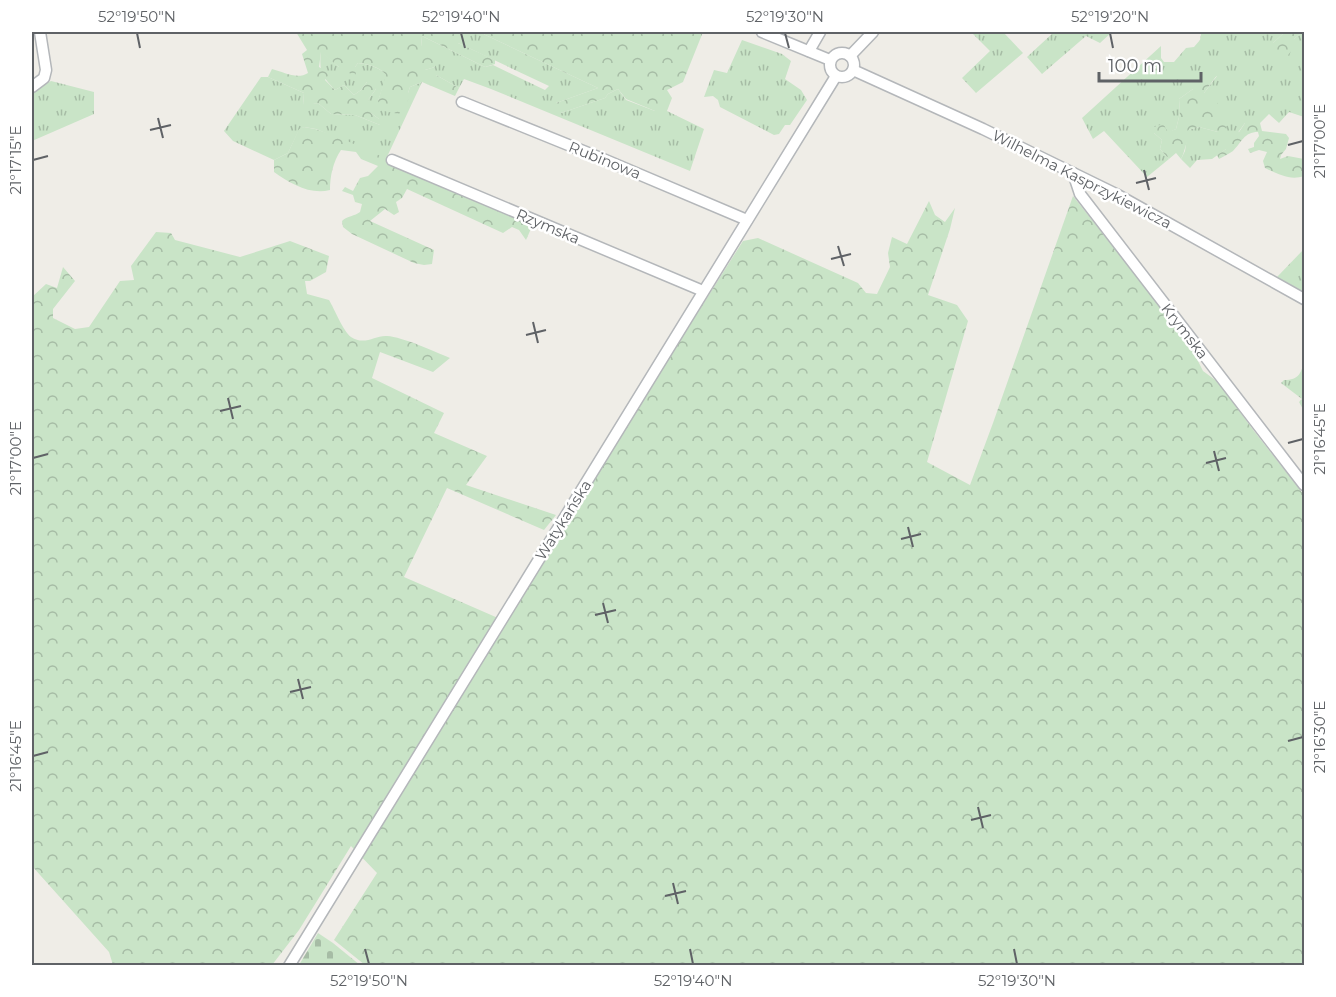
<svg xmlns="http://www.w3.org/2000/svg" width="1336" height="997" viewBox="0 0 1336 997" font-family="Montserrat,sans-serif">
<defs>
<pattern id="grass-tufts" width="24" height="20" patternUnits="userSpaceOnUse" patternTransform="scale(1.5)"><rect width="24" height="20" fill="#c9e4c7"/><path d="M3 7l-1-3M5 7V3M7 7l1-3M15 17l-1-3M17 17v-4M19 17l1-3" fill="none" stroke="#a6bca5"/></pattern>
<pattern id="forest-crowns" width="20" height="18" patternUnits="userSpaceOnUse" patternTransform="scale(1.5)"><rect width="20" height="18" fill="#c9e4c7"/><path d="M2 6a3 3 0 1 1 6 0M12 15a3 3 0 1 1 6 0" fill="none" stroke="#a6bca5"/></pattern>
<pattern id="cemetery-stones" width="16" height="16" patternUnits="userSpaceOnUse" patternTransform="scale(1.5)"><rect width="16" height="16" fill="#c9e4c7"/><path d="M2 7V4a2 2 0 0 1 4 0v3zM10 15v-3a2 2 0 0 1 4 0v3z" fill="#a6bca5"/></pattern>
</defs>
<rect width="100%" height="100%" fill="#efede7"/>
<g fill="url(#grass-tufts)">
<polygon points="461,32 479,32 598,88 556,103 561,113 605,98 608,94 618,89 626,100 655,111 667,111 704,129 690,171 491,89 464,79 459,88 436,75 425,75 425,70 435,67 421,47 422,36 485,67 493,65 545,90 549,86 458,43 458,33"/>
<polygon points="971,32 1004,32 1004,33 1023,53 976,93 962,78 990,51"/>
<polygon points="1054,32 1112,32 1100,43 1086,36 1042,74 1027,57"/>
<polygon points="1196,32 1285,32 1273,43 1294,39 1302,32 1304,32 1304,117 1289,112 1279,123 1269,114 1260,123 1245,123 1226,149 1212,159 1197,160 1190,168 1181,159 1185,151 1188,130 1199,127 1218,132 1204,105 1204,93 1217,76 1193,89 1179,99 1180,113 1176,129 1168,133 1154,133 1162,140 1160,149 1169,159 1147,177 1104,131 1093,139 1082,118 1161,46 1161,58 1164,62 1174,62 1186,48 1194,47 1200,40 1201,34"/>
<polygon points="742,40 782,54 791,61 785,79 801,90 807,100 790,125 785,125 779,134 774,135 720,107 718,100 713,96 704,97 714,70 727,73"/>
<path d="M321,51L339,67H355L358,63C368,64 379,67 387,75L378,101L408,93L410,87L422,82L386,159L316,129L304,127L299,130L288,153L274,160L233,141L224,131L261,77H268L304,93L303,105L318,103L331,114L355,115L380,125L379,119L371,113L368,100L376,89L367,82L361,90L354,95L344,85L335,90C321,75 319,72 321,51Z"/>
<polygon points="51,81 94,92 94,114 32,141 32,93"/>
<polygon points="1304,249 1304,292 1277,277"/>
<path d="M1304,359V411L1299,402L1302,399L1281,383L1284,380C1299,380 1302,373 1304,359Z"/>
</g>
<g fill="url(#forest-crowns)">
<path d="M296,32H461L458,33V43L495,60V64L485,67L422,36L421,46L431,51L435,67L425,70V75H436L459,88L455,96L422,82L410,87L408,93L410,97L399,114L384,111L378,101L386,75C380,67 368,64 358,63L355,67L356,75L350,74L348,68L339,67L321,52L319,67L330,73L325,80L335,90L344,85L354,95L361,90L367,82H374L376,89L368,100L372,106L371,113L379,119L388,116L390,120L380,125L355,115L331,114L318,103L313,104L305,109L303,105L304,93L268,77L272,69C284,72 297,80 308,73L302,54L307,50Z"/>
<polygon points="479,32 703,32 683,82 667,90 672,98 667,111 655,111 626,99 618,89 608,94 605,98 561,113 555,112 554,107 556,103 598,88"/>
<polygon points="1285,32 1302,32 1294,39 1296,45 1285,59 1277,56 1277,49 1273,43"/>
<path d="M1217,75L1204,93V104L1215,100L1221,108L1218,116L1227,128L1218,132L1199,127L1188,130L1190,137C1185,143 1185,152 1181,159L1176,153L1169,159L1160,149L1162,140L1154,133V127L1163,124L1168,132L1176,129L1180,113L1179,99L1193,89V83L1204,76Z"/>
<path d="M1245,123H1260L1262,131L1286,134L1289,138L1286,149L1281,155L1280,159L1288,156L1304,159V176C1290,181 1278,174 1265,168L1263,161L1267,152L1259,150L1250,153L1248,149L1254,147V143L1259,136L1258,132C1244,132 1242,142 1233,151C1229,154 1224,156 1219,159L1217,155L1226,149V134L1239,132Z"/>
<path d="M304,127L315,129L336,136L533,224L526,240L519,230L512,227L503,233L407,189L402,198L396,202L399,212L394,215L385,209L370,221L434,250L432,264L424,265L414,263L352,234L343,227L342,221C347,216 355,216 360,212L362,204L355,202L353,195L342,191L345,187L353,191L360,178L368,176L378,166L361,159L356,152L341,150C333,162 330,176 330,190C310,195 291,184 274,172V160L288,153L299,129Z"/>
<path d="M1073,196L1189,343L1203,371L1218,382L1254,431L1304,495V965H365L334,940L377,873L351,846L299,930L272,965H113L109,952L32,866V297L46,284L57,288L63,267L75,281L53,309V318L75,329L89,327L120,281L134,280L131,266L156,232L171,233L175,240L240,257L290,241L329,256L326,272L310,281H305L307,294L329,300C335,310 343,331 351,337C365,346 375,335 387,336C403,337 433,351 450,358L433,372L380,352L372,378L444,413L434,433L487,456L466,485L556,515L544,530L447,488L404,577L498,618L595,475L743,241L758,238L858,283L866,293L877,294L890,267L888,253L892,237L907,244L929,201L935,215L945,222L955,208L950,229L928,295L957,305L968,321L927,462L970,485L993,423Z"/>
</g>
<polygon fill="url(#cemetery-stones)" points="318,933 333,943 360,965 299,965"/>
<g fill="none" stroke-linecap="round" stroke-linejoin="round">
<defs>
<g id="minor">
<polyline points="762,32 830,60"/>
<polyline points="809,51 820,32"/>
<circle cx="842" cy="65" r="12"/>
<polyline points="850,56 873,32"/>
<polyline points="853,70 983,129 1116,194 1304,299"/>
<polyline points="32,87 44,78 46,70 40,32"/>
<polyline points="462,102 603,159 747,220"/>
<polyline points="392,160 703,291"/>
<polyline points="1073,173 1080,194 1304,485"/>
<polyline points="289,966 836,76"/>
</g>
</defs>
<use href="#minor" stroke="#b4b7ba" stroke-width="13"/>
<use href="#minor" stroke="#fff" stroke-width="10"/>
</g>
<path fill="none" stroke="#5f6266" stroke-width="2" d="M137,33L140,48M461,33L465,48M785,33L789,48M1110,33L1113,48M158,118L163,138M150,130L171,125M1288,145L1303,141M33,160L48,156M1144,170L1149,190M1136,183L1156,178M838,246L844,266M831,259L851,254M533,322L538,343M526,335L546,330M228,398L233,419M220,411L241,406M1288,443L1303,439M1214,451L1219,471M33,458L48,454M1206,463L1226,458M908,527L913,547M901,539L921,534M603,603L608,623M595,615L616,610M298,679L303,699M290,692L311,687M1288,741L1303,737M33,756L48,752M978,807L983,828M971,820L991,815M673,883L678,904M665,896L686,891M365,949L369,964M690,949L693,964M1014,949L1017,964"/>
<g text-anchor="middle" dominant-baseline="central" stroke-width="5" stroke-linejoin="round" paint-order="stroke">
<g font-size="15" fill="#5f6266" stroke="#fff">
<text transform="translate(605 160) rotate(22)">Rubinowa</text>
<text transform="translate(1082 179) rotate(27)">Wilhelma Kasprzykiewicza</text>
<text transform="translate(548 226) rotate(23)">Rzymska</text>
<text transform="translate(1185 331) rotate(52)">Krymska</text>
<text transform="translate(563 520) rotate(-58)">Watykańska</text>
</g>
</g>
<rect width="1336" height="997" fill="none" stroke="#ffffff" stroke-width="66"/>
<path d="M1099 72v9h102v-9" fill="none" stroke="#5f6266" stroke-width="3"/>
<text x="1108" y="72" font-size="18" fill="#5f6266" stroke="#ffffff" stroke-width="4.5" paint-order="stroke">100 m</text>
<rect x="33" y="33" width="1270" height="931" fill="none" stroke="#5f6266" stroke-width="2"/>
<g font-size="15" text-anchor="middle" fill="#5f6266">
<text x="137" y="22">52°19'50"N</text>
<text x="461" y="22">52°19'40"N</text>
<text x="785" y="22">52°19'30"N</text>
<text x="1110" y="22">52°19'20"N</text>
<text transform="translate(1320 141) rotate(-90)" y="5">21°17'00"E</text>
<text transform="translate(16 160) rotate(-90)" y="5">21°17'15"E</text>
<text transform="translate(1320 439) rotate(-90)" y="5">21°16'45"E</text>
<text transform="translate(16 458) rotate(-90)" y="5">21°17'00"E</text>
<text transform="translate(1320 737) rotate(-90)" y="5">21°16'30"E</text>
<text transform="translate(16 756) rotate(-90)" y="5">21°16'45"E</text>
<text x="369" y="986">52°19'50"N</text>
<text x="693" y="986">52°19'40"N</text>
<text x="1017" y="986">52°19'30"N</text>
</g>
</svg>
